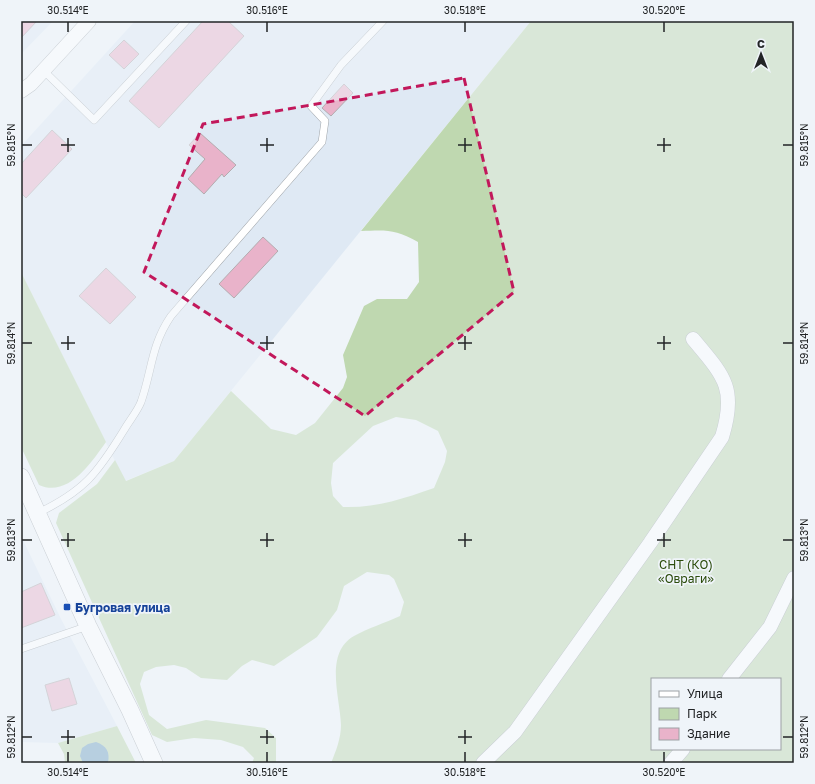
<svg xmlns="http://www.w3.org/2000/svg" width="815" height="784" viewBox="0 0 815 784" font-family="'Golos Text',sans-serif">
<rect width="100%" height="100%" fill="#eff4f9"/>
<g fill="#dfe9f4">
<polygon points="21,21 53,21 21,54"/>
<polygon points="135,21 531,21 174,461 125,481 21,272 21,146"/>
<polygon points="21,536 61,619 117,726 58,743 21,742"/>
</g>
<g fill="#bfd8b0" fill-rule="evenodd">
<path d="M531,21H794V763H331C336,751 341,738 341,725C340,697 324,653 354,636C368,628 385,623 400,616L404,602L394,579L389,575L367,572L344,586L337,610L317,637L274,666L252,660L242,666L227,680L201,678L186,668L174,665L156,667L144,672L140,684L149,715L167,729L206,720L265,728L276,738V763H252L254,758L243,747L221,740L194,738L167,742L152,735L56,523L59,513L97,484L115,460L126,481L174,461L231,391L271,429L296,435L315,423L343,388L347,377L343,355L364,306L377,299H407L419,282L418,242C395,229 387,230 361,231ZM396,417L416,420L438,431L447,451L445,462L434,488C402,499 377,508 343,507L333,496L331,483L333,463L373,426ZM652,679H780V749H652Z"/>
<path d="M21,272L106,442C91,463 68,498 39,485L21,447Z"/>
<polygon points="117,726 136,763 108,763 109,761 65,763 64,754 58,743"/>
</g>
<path fill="#73a2c2" d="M96,742C107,746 110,752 108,763H83L80,756L82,748L88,744Z"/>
<g fill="#e9b3ca" stroke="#b3acaf">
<polygon points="21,21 37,21 21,38"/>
<polygon points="203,21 228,21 244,36 159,128 129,101"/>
<polygon points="124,40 139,54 124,69 109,55"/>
<polygon points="344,84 353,93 331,116 322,108"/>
<polygon points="52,130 72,149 26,198 21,193 21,164"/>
<polygon points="200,133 236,165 224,177 222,174 204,194 188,179 205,159 189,145"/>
<polygon points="263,237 278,251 234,298 219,284"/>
<polygon points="106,268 136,297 110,324 79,296"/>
<polygon points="41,583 55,615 21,628 21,592"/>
<polygon points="69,678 77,704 52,711 45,685"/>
</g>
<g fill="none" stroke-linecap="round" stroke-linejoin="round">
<defs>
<g id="service">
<polyline points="43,70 94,120 186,21"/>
<path d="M38,513C84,491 97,474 124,430C129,421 137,412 141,402C152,371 151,345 171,316L322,142L325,121L311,106L341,65L383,21"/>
<polyline points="21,649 88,626"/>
</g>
<g id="minor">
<polyline points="21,91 31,84 89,21"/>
<polyline points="729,679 770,627 794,578"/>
<path d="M483,763L515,732L650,543L722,437C737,388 724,376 693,339"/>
<polyline points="671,763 683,749"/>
</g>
<polyline id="tertiary" points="21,477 88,626 130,710 154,763"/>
</defs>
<use href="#service" stroke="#9ea3a8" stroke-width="8"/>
<use href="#minor" stroke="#9ea3a8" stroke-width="15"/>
<use href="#tertiary" stroke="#9ea3a8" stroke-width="18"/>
<use href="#service" stroke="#fff" stroke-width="7"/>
<use href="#minor" stroke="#fff" stroke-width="14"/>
<use href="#tertiary" stroke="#fff" stroke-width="17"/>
</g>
<path d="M0 0H815V784H0ZM464,78L514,292L365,416L144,272L203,124Z" fill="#eff4f9" fill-opacity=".55" fill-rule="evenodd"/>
<path fill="none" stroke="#c2185b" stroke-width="3" stroke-dasharray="8 5" stroke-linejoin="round" d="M464,78L514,292L365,416L144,272L203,124Z"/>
<path fill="none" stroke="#222426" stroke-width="1.5" d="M68,22V32M267,22V32M465,22V32M664,22V32M68,138V152M267,138V152M465,138V152M664,138V152M22,145H32M61,145H75M260,145H274M458,145H472M657,145H671M783,145H793M68,336V350M267,336V350M465,336V350M664,336V350M22,343H32M61,343H75M260,343H274M458,343H472M657,343H671M783,343H793M68,533V547M267,533V547M465,533V547M664,533V547M22,540H32M61,540H75M260,540H274M458,540H472M657,540H671M783,540H793M68,730V744M267,730V744M465,730V744M22,737H32M61,737H75M260,737H274M458,737H472M783,737H793M68,752V762M267,752V762M465,752V762M664,752V762"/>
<rect fill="#1a4fb4" stroke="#eff4f9" stroke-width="1.5" x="63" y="603" width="8" height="8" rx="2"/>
<g text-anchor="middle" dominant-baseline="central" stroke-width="3.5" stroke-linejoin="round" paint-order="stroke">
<g font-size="12" fill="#2c4d0c" stroke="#eff4f9">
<text x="686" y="564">СНТ (КО)<tspan x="686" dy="14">«Овраги»</tspan></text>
</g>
<g font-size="12" font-weight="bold" fill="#164399" stroke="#eff4f9" text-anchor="start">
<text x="75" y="607">Бугровая улица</text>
</g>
</g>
<rect width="815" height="784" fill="none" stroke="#eff4f9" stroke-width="44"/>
<rect x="651" y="678" width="130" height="72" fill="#eff4f9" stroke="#9da1a5"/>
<rect x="659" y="691" width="20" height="6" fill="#ffffff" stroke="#9da1a5"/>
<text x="687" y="698" font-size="12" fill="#222426">Улица</text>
<rect x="659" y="708" width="20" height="12" fill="#bfd8b0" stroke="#9da1a5"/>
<text x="687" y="718" font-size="12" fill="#222426">Парк</text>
<rect x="659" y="728" width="20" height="12" fill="#e9b3ca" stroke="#9da1a5"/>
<text x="687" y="738" font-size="12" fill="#222426">Здание</text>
<g transform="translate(761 54)" stroke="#eff4f9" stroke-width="3" paint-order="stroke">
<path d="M0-3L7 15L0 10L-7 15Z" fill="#222426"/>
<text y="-6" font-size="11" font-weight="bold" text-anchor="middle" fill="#222426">С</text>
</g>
<rect x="22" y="22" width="771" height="740" fill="none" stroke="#222426" stroke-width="1.5"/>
<g font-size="10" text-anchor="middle" fill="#222426">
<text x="68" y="14">30.514°E</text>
<text x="267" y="14">30.516°E</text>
<text x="465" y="14">30.518°E</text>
<text x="664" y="14">30.520°E</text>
<text transform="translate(11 145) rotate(-90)" y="4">59.815°N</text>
<text transform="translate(804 145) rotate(-90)" y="4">59.815°N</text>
<text transform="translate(11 343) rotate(-90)" y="4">59.814°N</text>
<text transform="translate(804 343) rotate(-90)" y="4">59.814°N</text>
<text transform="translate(11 540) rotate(-90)" y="4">59.813°N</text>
<text transform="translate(804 540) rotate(-90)" y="4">59.813°N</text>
<text transform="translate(11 737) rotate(-90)" y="4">59.812°N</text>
<text transform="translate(804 737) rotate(-90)" y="4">59.812°N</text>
<text x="68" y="776">30.514°E</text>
<text x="267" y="776">30.516°E</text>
<text x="465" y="776">30.518°E</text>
<text x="664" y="776">30.520°E</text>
</g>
</svg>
